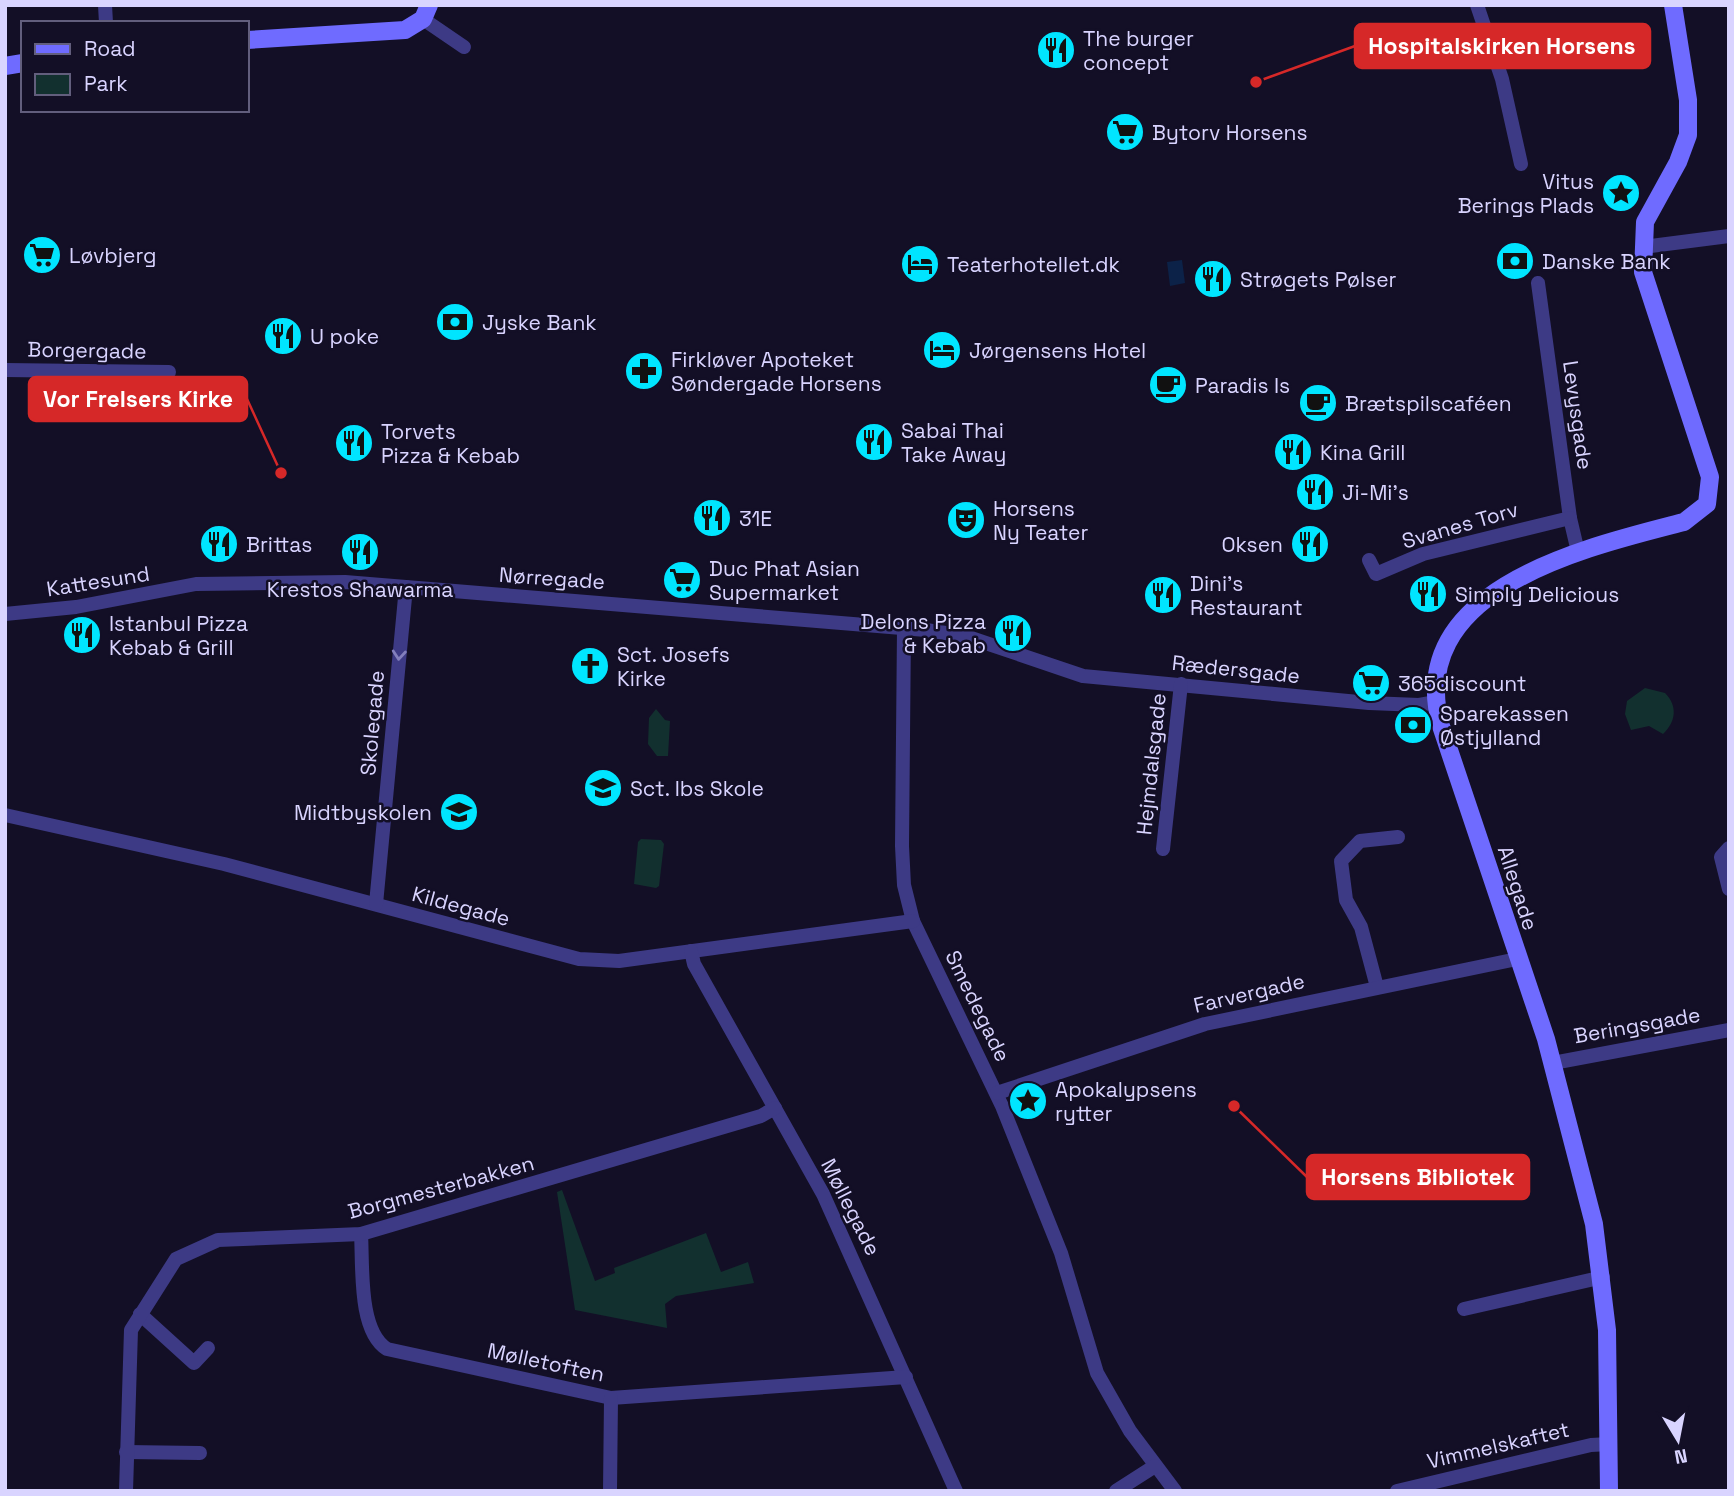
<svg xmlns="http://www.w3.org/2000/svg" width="1734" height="1496" viewBox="0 0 1734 1496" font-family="'Space Grotesk',sans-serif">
<rect width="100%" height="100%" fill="#130f26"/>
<g fill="#12302f">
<path d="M1645,688L1665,693C1678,706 1676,722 1663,734L1649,726L1631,730L1625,714L1627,701Z"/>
<polygon points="656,709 665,720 670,721 668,756 657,756 648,744 649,718"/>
<polygon points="641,839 661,840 664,844 659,886 656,888 634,884 638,842"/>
<polygon points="562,1190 595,1281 615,1273 614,1268 706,1233 721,1272 748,1262 754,1283 676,1296 665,1304 667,1328 575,1310 557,1192"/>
</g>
<polygon fill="#0c2248" points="1182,260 1185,283 1170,286 1167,262"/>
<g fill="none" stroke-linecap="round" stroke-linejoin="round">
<g stroke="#3d3a85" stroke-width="14">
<polyline points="105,5 106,23"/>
<polyline points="1477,5 1502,79 1521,164"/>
<polyline points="423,19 464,47"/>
<polyline points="1643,247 1729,236"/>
<polyline points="1538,283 1570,518 1578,552"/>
<polyline points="5,370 169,372"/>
<polyline points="1369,560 1376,574 1423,554 1570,518"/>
<polyline points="5,614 76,607 196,584 345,582 926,630 965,636 1083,676 1369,703 1419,705 1436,702"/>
<polyline points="904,628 902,846 904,885 913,921 1002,1106 1061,1253 1097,1373 1130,1431 1175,1491"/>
<polyline points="5,815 224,864 579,959 619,961 913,921"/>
<polyline points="1729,848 1721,857 1729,889"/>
<polyline points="1163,849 1181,684"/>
<polyline points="376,904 406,587"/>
<polyline points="691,951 694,964 823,1194 956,1491"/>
<polyline points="1377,987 1361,927 1346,900 1341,861 1360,841 1398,837"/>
<polyline points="1553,1063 1729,1030"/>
<polyline points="997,1093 1205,1024 1517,959"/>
<path d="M361,1234C363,1266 358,1331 387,1349L611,1398L906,1377"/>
<polyline points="1464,1309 1603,1277"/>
<polyline points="140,1314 194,1363 208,1348"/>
<polyline points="126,1452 200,1453"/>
<polyline points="126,1491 131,1330 176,1259 218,1240 361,1234 761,1116 775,1108"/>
<polyline points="610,1491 611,1398"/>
<polyline points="1116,1491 1155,1466"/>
<polyline points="1397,1491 1591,1445 1609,1444"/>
</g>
<g stroke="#6f6bff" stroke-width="18">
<polyline points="247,40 405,30 423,19 429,5"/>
<polyline points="5,66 23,63"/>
<path d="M1609,1491L1607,1330L1594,1224L1546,1039L1441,726C1403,588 1588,547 1684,522L1707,504L1710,477L1643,272L1645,222L1678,162L1688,135V100L1673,5"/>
</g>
</g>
<defs><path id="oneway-chevron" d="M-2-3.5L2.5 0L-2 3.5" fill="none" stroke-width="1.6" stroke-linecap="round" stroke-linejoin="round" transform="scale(1.75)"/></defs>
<use stroke="#837fbc" href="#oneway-chevron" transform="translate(399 655) rotate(95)"/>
<defs>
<symbol id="restaurant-disc" viewBox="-11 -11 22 22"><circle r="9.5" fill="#00e5ff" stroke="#130f26"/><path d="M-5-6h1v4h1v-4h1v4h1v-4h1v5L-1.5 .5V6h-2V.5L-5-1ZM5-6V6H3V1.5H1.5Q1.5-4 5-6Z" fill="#111"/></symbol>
<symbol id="supermarket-disc" viewBox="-11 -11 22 22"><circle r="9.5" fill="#00e5ff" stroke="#130f26"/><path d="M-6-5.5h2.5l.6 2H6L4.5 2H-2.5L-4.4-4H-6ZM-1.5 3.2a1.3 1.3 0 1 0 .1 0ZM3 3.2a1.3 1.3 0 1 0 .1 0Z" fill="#111"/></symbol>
<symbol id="sight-disc" viewBox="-11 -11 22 22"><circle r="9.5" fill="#00e5ff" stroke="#130f26"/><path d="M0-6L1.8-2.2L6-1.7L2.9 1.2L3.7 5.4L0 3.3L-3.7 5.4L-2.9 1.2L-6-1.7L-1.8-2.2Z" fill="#111"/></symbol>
<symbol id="bank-disc" viewBox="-11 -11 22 22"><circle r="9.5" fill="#00e5ff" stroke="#130f26"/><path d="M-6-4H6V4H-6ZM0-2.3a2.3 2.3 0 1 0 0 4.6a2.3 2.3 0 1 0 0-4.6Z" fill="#111"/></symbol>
<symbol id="hotel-disc" viewBox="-11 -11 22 22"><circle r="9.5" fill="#00e5ff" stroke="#130f26"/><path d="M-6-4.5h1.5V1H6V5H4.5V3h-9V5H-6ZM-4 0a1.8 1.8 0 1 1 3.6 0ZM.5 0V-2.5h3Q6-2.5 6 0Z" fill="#111"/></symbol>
<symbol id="pharmacy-disc" viewBox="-11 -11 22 22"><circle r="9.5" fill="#00e5ff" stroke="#130f26"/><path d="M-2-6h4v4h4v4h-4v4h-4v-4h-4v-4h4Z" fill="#111"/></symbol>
<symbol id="cafe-disc" viewBox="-11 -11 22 22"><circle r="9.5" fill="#00e5ff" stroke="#130f26"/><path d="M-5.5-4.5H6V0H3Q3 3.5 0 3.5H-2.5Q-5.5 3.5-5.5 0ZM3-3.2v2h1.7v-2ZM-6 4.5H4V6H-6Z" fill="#111"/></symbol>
<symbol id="theatre-disc" viewBox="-11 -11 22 22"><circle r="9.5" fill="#00e5ff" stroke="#130f26"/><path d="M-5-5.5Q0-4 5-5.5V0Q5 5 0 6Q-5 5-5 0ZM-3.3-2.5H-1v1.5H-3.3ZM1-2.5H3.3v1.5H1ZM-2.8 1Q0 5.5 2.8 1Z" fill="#111"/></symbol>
<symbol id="church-disc" viewBox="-11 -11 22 22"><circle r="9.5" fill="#00e5ff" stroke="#130f26"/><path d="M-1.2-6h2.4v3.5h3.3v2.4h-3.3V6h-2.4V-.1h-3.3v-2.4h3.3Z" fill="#111"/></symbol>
<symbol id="school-disc" viewBox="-11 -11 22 22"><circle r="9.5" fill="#00e5ff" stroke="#130f26"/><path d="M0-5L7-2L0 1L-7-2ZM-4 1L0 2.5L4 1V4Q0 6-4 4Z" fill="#111"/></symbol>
</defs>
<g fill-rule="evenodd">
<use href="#restaurant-disc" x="1034" y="28" width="44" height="44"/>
<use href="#supermarket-disc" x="1103" y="110" width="44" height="44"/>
<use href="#sight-disc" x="1599" y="171" width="44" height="44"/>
<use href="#supermarket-disc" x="20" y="233" width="44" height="44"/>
<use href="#bank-disc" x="1493" y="239" width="44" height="44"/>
<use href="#hotel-disc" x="898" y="242" width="44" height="44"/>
<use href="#restaurant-disc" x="1191" y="257" width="44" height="44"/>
<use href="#bank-disc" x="433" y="300" width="44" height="44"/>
<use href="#restaurant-disc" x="261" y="314" width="44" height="44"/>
<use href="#hotel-disc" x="920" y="328" width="44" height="44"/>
<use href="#pharmacy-disc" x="622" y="349" width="44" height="44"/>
<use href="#cafe-disc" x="1146" y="363" width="44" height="44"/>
<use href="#cafe-disc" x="1296" y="381" width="44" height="44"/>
<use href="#restaurant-disc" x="852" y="420" width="44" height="44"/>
<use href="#restaurant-disc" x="332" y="421" width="44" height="44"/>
<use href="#restaurant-disc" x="1271" y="430" width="44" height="44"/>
<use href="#restaurant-disc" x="1293" y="470" width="44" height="44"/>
<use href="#restaurant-disc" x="690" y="496" width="44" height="44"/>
<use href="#theatre-disc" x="944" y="498" width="44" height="44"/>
<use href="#restaurant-disc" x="197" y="522" width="44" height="44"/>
<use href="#restaurant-disc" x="1288" y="522" width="44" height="44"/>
<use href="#restaurant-disc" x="338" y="530" width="44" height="44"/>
<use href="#supermarket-disc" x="660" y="558" width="44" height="44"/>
<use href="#restaurant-disc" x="1406" y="572" width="44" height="44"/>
<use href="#restaurant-disc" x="1141" y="573" width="44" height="44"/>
<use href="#restaurant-disc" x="991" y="611" width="44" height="44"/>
<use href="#restaurant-disc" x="60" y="613" width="44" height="44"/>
<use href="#church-disc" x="568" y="644" width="44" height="44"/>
<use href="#supermarket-disc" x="1349" y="661" width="44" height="44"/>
<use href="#bank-disc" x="1391" y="703" width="44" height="44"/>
<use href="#school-disc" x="581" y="766" width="44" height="44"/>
<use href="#school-disc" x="437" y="790" width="44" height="44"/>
<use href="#sight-disc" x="1006" y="1079" width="44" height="44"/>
</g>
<g text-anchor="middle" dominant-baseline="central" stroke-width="5" stroke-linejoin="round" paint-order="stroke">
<g font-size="21" fill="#d9d4ff" stroke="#130f26" text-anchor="start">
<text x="1083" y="38">The burger<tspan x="1083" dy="24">concept</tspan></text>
<text x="1152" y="132">Bytorv Horsens</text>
<text x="1594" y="181" text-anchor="end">Vitus<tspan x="1594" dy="24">Berings Plads</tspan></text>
<text x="69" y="255">Løvbjerg</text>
<text x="1542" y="261">Danske Bank</text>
<text x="947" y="264">Teaterhotellet.dk</text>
<text x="1240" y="279">Strøgets Pølser</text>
<text x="482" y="322">Jyske Bank</text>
<text x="310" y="336">U poke</text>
<text x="969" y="350">Jørgensens Hotel</text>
<text x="671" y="359">Firkløver Apoteket<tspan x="671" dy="24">Søndergade Horsens</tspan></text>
<text x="1195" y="385">Paradis Is</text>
<text x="1345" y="403">Brætspilscaféen</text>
<text x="901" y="430">Sabai Thai<tspan x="901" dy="24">Take Away</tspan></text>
<text x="381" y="431">Torvets<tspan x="381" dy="24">Pizza &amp; Kebab</tspan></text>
<text x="1320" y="452">Kina Grill</text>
<text x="1342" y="492">Ji-Mi's</text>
<text x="993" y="508">Horsens<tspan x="993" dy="24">Ny Teater</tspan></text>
<text x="739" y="518">31E</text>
<text x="246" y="544">Brittas</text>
<text x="1283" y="544" text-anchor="end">Oksen</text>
<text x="709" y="568">Duc Phat Asian<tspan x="709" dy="24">Supermarket</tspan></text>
<text x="1190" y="583">Dini's<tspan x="1190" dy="24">Restaurant</tspan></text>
<text x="360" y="589" text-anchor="middle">Krestos Shawarma</text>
<text x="1455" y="594">Simply Delicious</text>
<text x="986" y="621" text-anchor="end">Delons Pizza<tspan x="986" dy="24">&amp; Kebab</tspan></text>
<text x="109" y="623">Istanbul Pizza<tspan x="109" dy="24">Kebab &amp; Grill</tspan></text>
<text x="617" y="654">Sct. Josefs<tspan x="617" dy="24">Kirke</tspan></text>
<text x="1398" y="683">365discount</text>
<text x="1440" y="713">Sparekassen<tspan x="1440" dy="24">Østjylland</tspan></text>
<text x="630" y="788">Sct. Ibs Skole</text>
<text x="432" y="812" text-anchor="end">Midtbyskolen</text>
<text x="1055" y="1089">Apokalypsens<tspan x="1055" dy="24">rytter</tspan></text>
</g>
<g font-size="21" fill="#d9d4ff" stroke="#130f26">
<text transform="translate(87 350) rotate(1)">Borgergade</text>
<text transform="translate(1578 415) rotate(82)">Levysgade</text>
<text transform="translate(1460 525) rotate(-16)">Svanes Torv</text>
<text transform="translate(552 578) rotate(4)">Nørregade</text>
<text transform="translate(98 581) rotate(-9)">Kattesund</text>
<text transform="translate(1236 669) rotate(6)">Rædersgade</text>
<text transform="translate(372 723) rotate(-85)">Skolegade</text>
<text transform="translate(1151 764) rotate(-84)">Hejmdalsgade</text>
<text transform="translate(1518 888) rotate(72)">Allegade</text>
<text transform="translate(461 906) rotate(15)">Kildegade</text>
<text transform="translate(1249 993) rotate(-13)">Farvergade</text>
<text transform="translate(978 1006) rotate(64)">Smedegade</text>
<text transform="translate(1637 1025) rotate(-10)">Beringsgade</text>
<text transform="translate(441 1187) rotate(-15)">Borgmesterbakken</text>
<text transform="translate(851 1207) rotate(63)">Møllegade</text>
<text transform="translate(546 1362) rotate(12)">Mølletoften</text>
<text transform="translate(1498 1445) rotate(-13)">Vimmelskaftet</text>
</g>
</g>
<path fill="none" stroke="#d62828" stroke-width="2.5" d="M1256 82L1355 46M281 473L247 399M1234 1106L1307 1177"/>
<g fill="#d62828" stroke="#130f26" stroke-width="2.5">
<circle cx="1256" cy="82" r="7"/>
<circle cx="281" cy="473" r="7"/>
<circle cx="1234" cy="1106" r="7"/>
</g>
<g fill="#d62828" stroke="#d62828" stroke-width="2.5">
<rect x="1355" y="24" width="295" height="44" rx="7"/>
<rect x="29" y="377" width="218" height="44" rx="7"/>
<rect x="1307" y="1155" width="222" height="44" rx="7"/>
</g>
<g font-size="23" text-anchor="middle" font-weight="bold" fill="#fff">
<text x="1502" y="54">Hospitalskirken Horsens</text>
<text x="138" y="407">Vor Frelsers Kirke</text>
<text x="1418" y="1185">Horsens Bibliotek</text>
</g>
<rect width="1734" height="1496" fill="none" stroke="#d9d4ff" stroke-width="14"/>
<rect x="21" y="21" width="228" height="91" fill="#130f26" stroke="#625e7d" stroke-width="2"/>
<rect x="35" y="44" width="35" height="10" fill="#6f6bff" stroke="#625e7d" stroke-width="2"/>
<text x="84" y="56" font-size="21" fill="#d9d4ff">Road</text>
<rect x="35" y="74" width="35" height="21" fill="#12302f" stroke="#625e7d" stroke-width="2"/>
<text x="84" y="91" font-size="21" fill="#d9d4ff">Park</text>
<g transform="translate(1678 1440) rotate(170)" stroke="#130f26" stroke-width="5" paint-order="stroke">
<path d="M0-5L12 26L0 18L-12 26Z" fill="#d9d4ff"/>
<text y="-10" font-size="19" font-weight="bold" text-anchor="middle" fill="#d9d4ff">N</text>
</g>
</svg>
